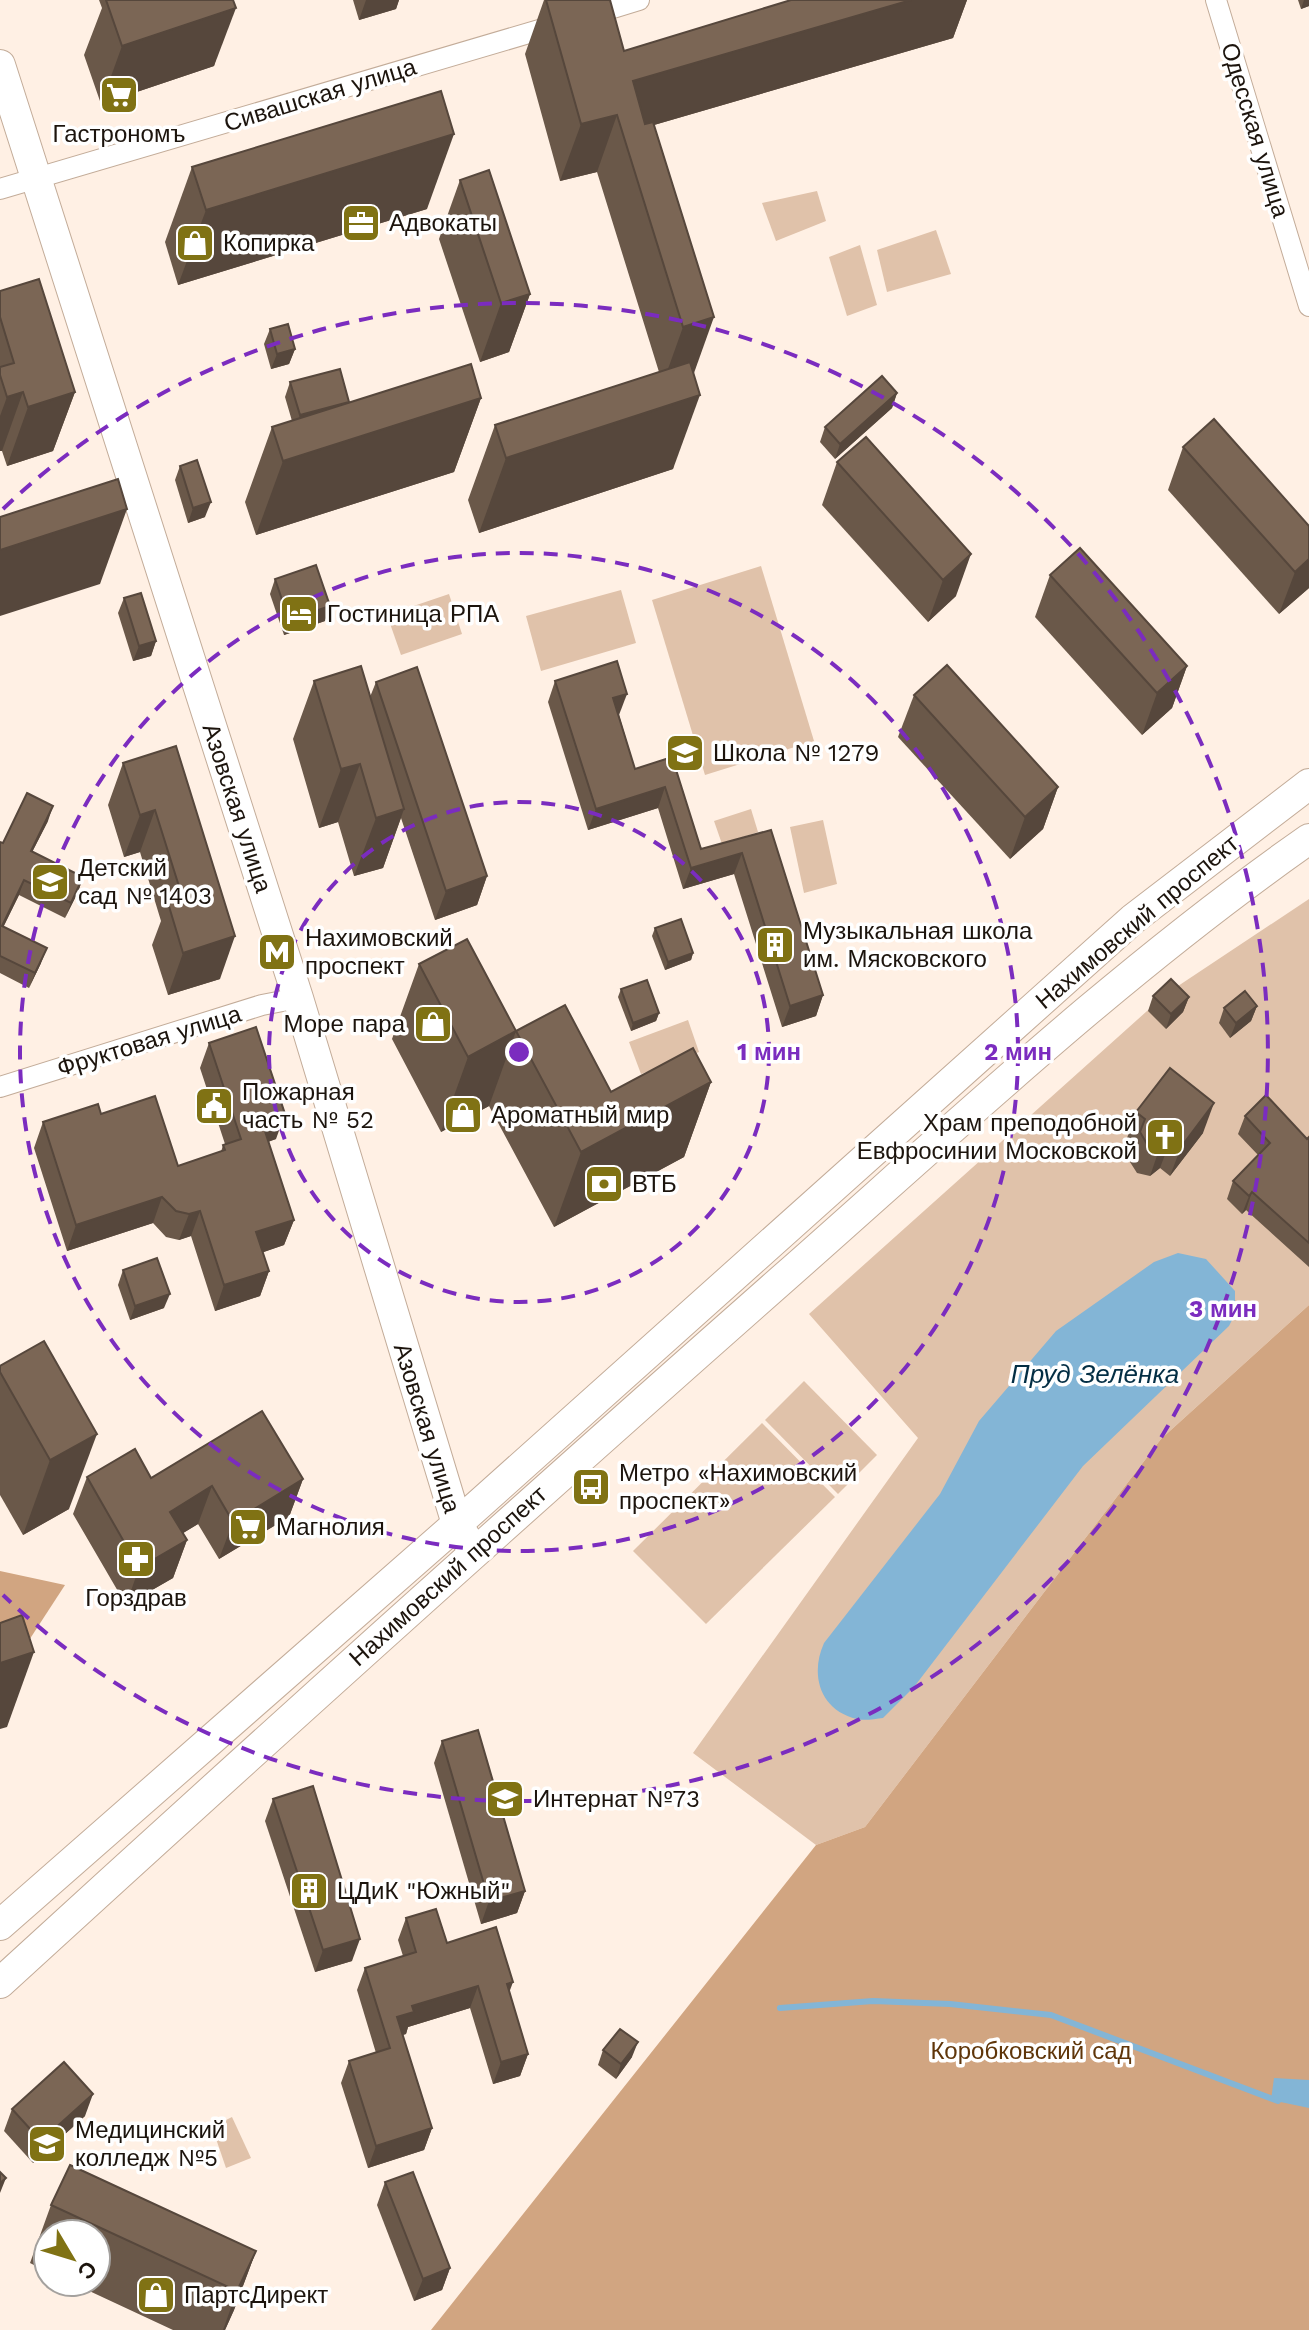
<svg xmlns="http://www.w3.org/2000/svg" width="1309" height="2330" viewBox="0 0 1309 2330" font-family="'Work Sans',sans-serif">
<rect width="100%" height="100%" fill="#fff0e4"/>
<g fill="#e0c2aa">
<polygon points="817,191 826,221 776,241 762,203"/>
<polygon points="936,230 951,274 887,292 877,250"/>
<polygon points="860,245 877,305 847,316 829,257"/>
<polygon points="761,566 814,741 705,775 652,600"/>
<polygon points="621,590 636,643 541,671 526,616"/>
<polygon points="449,594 462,634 401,655 387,615"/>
<polygon points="751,809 758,832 722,844 714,821"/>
<polygon points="823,820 837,884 804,893 790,827"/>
<polygon points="1309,899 1309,1305 1161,1439 865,1827 816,1845 693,1753 918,1438 809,1314 1166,994"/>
<polygon points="688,1020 699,1052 641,1074 629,1042"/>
<polygon points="804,1381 877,1455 838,1494 765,1420"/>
<polygon points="762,1423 835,1497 706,1624 633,1551"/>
<polygon points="232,2117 251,2158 226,2168 212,2127"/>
</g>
<g fill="#d1a581">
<polygon points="1309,1305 1309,2330 431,2330 816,1845 865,1827 1161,1439"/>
<polygon points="0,1571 65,1585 22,1651 0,1636"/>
</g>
<g fill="#83b5d6">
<path d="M1178,1253L1206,1259L1235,1291V1314L1229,1326L1083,1466L914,1687L883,1718C875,1719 864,1721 857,1719C819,1710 810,1674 824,1643L940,1494L979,1421L1056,1331L1154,1262Z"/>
<polygon points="1274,2078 1309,2080 1309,2108 1271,2100"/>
</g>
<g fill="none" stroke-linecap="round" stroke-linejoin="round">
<polyline stroke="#83b5d6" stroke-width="6" points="780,2008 873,2001 950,2004 1051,2015 1278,2101"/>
<defs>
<g id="street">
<polyline points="1216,0 1309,306"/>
<polyline points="587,16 639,0"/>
<polyline points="0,189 556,25"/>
<polyline points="0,1087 262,1005 298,998"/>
</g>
<g id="secondary">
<polyline points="0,65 298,998 457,1524 467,1540"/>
<polyline points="0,1925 457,1524 1133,919 1309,784"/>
<path d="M0,1983C260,1745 522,1509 786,1276C956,1126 1123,969 1309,839"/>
</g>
</defs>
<use href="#street" stroke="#c3ac99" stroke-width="22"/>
<use href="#secondary" stroke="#c3ac99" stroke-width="32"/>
<use href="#street" stroke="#fff" stroke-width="20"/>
<use href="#secondary" stroke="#fff" stroke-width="30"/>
</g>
<g fill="#6a5849">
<polygon points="99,0 233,0 214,66 101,104 84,55 102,8"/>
<polygon points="353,0 399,0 396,9 359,20"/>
<polygon points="544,0 610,0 624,51 791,0 967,0 953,38 654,125 694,373 673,469 479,533 468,500 495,425 659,372 597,172 560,181 525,54"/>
<polygon points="1298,0 1309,0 1309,6 1301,9"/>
<polygon points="192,167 427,209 178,285 165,242"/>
<polygon points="460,180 530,294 509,352 480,362 439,239"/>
<polygon points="0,291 75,392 53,451 7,466 2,451 0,451"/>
<polygon points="270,329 295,349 289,364 271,369 264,344"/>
<polygon points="290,382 349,403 481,398 454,472 256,535 245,502 272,427 292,421 285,397"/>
<polygon points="897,393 892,408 835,459 820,442 825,427"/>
<polygon points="866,437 956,596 928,622 822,505 837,462"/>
<polygon points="1183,447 1309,526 1309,588 1279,614 1168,490"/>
<polygon points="180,466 205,517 188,523 175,480"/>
<polygon points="1050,575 1187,666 1172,708 1142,735 1035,617"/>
<polygon points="275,579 325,621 284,635 270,594"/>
<polygon points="124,598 156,641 151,656 133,661 118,613"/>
<polygon points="314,681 370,697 376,682 487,876 477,905 435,920 401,818 383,868 354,876 338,822 319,828 293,739"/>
<polygon points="555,681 619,715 635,769 672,757 701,849 771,830 823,995 816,1016 782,1027 734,874 683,889 658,808 588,830 548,702"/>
<polygon points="914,695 1058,787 1043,829 1010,859 898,737"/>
<polygon points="176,746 220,979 168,995 152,945 161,921 140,852 124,857 108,805 123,763"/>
<polygon points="48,821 32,852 83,877 78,892 65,918 19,895 3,927 41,963 29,988 0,973 0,842 3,843"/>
<polygon points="655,928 693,953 691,960 665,970 652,936"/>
<polygon points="419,964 516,1031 611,1092 711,1082 684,1157 554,1227 489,1106 441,1132 392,1039"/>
<polygon points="621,989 659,1013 656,1021 631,1031 618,997"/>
<polygon points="1153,996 1189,997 1183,1012 1166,1029 1148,1011"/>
<polygon points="1257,1006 1251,1021 1230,1038 1219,1023 1224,1008"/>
<polygon points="209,1043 276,1139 268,1142 294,1220 284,1245 263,1252 269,1271 260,1296 215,1311 191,1236 179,1240 166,1237 153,1223 67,1251 34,1148 43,1122 101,1114 178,1166 221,1152 223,1145 225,1144 200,1068"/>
<polygon points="1136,1112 1203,1133 1170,1176 1160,1168 1150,1176 1137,1173 1130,1162 1135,1148 1126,1141"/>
<polygon points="1245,1116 1307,1139 1309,1137 1309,1267 1246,1210 1242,1214 1227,1199 1233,1181 1258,1155 1238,1134"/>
<polygon points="123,1270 164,1308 130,1320 118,1285"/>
<polygon points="44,1341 69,1509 23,1535 0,1495 0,1366"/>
<polygon points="87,1477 151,1478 303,1479 289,1517 219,1559 198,1524 183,1533 187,1540 173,1578 126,1605 73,1514"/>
<polygon points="442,1741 525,1891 517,1913 481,1924 434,1763"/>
<polygon points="273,1799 352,1961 315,1972 265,1821"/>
<polygon points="406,1918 447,1943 509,1993 528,2054 520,2076 493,2084 470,2008 408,2027 406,2034 402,2035 432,2128 424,2150 368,2168 341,2083 349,2061 376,2053 357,1990 365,1968 403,1956 398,1940"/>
<polygon points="603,2050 632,2057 616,2079 598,2065"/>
<polygon points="12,2109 85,2116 33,2163 4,2131"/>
<polygon points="385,2182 450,2268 442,2290 414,2301 377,2205"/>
<polygon points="51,2205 256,2251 234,2310 225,2330 173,2330 70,2282 96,2282 96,2234 48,2234 48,2272 30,2263"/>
</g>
<g fill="#56473c">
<polygon points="366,0 399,0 396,9 359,20"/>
<polygon points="911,0 967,0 953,38 623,134 633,81"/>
<polygon points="1304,0 1309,0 1309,6 1301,9"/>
<polygon points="236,8 214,66 101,104 122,46"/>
<polygon points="617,115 597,172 560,181 581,124"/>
<polygon points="454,134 427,209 178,285 206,210"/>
<polygon points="530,294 509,352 480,362 501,303"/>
<polygon points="714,317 694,373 663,383 683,327"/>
<polygon points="295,349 289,364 271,369 277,354"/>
<polygon points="23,392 2,451 0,451 0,416 7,397"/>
<polygon points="75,392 53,451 7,466 28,407"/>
<polygon points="897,393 892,408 835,459 840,444"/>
<polygon points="700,395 673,469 479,533 506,458"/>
<polygon points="481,398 454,472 256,535 283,461"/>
<polygon points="349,402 294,430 300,415"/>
<polygon points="211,502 205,517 188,523 193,508"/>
<polygon points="127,509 100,584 0,616 0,550"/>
<polygon points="971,554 956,596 928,622 943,580"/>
<polygon points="1309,559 1309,588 1279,614 1295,572"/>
<polygon points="330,606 325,621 284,635 289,620"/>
<polygon points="156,641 151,656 133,661 139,646"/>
<polygon points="1187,666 1172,708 1142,735 1157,693"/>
<polygon points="627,694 619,715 605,719 613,698"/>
<polygon points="360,764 338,822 319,828 341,769"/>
<polygon points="665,787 658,808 588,830 596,809"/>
<polygon points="1058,787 1043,829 1010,859 1025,817"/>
<polygon points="53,806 48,821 25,866 31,851"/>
<polygon points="404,809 383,868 354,876 376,818"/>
<polygon points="155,810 140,852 124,857 140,815"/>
<polygon points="742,853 734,874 683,889 691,868"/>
<polygon points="487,876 477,905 435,920 446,891"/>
<polygon points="83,877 78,892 65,918 71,903"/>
<polygon points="24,880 19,895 0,934 0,931"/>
<polygon points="235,936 220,979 168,995 183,953"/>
<polygon points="47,948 41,963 29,988 35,973"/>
<polygon points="693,953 691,960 665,970 668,962"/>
<polygon points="823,995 816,1016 782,1027 790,1006"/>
<polygon points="1189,997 1183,1012 1166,1029 1171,1014"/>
<polygon points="1257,1006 1251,1021 1230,1038 1236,1023"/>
<polygon points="659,1013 656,1021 631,1031 633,1023"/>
<polygon points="516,1031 489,1106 441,1132 468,1057"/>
<polygon points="711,1082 684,1157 554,1227 581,1152"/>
<polygon points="1214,1103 1203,1133 1170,1176 1181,1147"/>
<polygon points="285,1114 276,1139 252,1147 262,1122"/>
<polygon points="1171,1139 1160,1168 1150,1176 1160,1147"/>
<polygon points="1252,1192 1246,1210 1242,1214 1249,1196"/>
<polygon points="162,1197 153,1223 67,1251 76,1225"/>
<polygon points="200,1211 191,1236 179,1240 189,1214"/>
<polygon points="294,1220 284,1245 247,1258 256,1232"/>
<polygon points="269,1271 260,1296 215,1311 224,1285"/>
<polygon points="170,1294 164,1308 130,1320 135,1306"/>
<polygon points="97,1434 69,1509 23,1535 50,1460"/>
<polygon points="303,1479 289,1517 219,1559 233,1522"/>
<polygon points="212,1486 198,1524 157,1549 170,1512"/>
<polygon points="187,1540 173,1578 126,1605 139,1568"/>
<polygon points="34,1652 7,1727 0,1729 0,1663"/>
<polygon points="525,1891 517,1913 481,1924 489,1901"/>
<polygon points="360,1939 352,1961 315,1972 323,1950"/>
<polygon points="513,1982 505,2004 507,1984"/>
<polygon points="478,1986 470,2008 408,2027 406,2034 389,2039 397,2017 412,2006"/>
<polygon points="638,2042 632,2057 616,2079 621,2064"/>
<polygon points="528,2054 520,2076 493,2084 501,2062"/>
<polygon points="93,2094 85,2116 33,2163 41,2141"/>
<polygon points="432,2128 424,2150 368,2168 376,2146"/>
<polygon points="6,2178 0,2193 0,2183"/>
<polygon points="256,2251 234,2310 225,2330 223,2330 237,2291"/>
<polygon points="450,2268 442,2290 414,2301 423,2279"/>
</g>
<g fill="#7b6655" stroke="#56473c" stroke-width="2">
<polygon points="106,0 233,0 236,8 122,46"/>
<polygon points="546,0 610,0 624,51 791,0 911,0 633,81 645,124 653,122 714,317 683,327 617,115 581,124"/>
<polygon points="441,91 454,134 206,210 192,167"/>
<polygon points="489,170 530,294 501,303 460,180"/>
<polygon points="39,279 75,392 28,407 23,392 7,397 0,375 0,367 14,363 0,317 0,291"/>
<polygon points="288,324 295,349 277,354 270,329"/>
<polygon points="690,362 700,395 506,458 495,425"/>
<polygon points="471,364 481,398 283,461 272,427"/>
<polygon points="340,369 349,402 300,415 290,382"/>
<polygon points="882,376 897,393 840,444 825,427"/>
<polygon points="1214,419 1309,526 1309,559 1295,572 1183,447"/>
<polygon points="866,437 971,554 943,580 837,462"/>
<polygon points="197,460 211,502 193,508 180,466"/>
<polygon points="118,479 127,509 0,550 0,517"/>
<polygon points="1080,548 1187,666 1157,693 1050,575"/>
<polygon points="316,565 330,606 289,620 275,579"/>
<polygon points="141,593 156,641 139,646 124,598"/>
<polygon points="617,661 627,694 613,698 635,769 672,757 701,849 771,830 823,995 790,1006 742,853 691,868 665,787 596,809 555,681"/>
<polygon points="947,665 1058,787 1025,817 914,695"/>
<polygon points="361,666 404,809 376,818 360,764 341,769 314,681"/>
<polygon points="417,667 487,876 446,891 376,682"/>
<polygon points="176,746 235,936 183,953 168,903 183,899 155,810 140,815 123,763"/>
<polygon points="27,793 53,806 31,851 83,877 71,903 24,880 2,926 47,948 35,973 0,956 0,842 3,843"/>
<polygon points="681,919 693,953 668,962 655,928"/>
<polygon points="467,939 516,1031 468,1057 419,964"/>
<polygon points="1171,979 1189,997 1171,1014 1153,996"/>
<polygon points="647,980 659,1013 633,1023 621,989"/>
<polygon points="1245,991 1257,1006 1236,1023 1224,1008"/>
<polygon points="565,1005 611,1092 693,1048 711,1082 581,1152 516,1031"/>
<polygon points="256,1027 285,1114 262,1122 294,1220 256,1232 269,1271 224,1285 200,1211 189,1214 176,1211 162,1197 76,1225 43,1122 98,1104 101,1114 155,1096 178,1166 225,1150 223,1145 241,1139 209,1043"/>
<polygon points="1170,1068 1214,1103 1181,1147 1171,1139 1160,1147 1147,1144 1140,1132 1145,1119 1136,1112"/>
<polygon points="1266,1095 1307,1139 1309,1137 1309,1243 1252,1192 1249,1196 1233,1181 1270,1143 1245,1116"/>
<polygon points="157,1258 170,1294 135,1306 123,1270"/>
<polygon points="44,1341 97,1434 50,1460 0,1372 0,1366"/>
<polygon points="262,1411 303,1479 233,1522 212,1486 170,1512 187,1540 139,1568 87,1477 135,1449 151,1478"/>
<polygon points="22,1615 34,1652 0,1663 0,1623"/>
<polygon points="478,1730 525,1891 489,1901 442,1741"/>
<polygon points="313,1786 360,1939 323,1950 273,1799"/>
<polygon points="436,1909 447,1943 496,1927 513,1982 507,1984 528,2054 501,2062 478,1986 412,2006 414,2012 397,2017 432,2128 376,2146 349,2061 390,2048 365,1968 416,1952 406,1918"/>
<polygon points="620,2029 638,2042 621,2064 603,2050"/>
<polygon points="64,2062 93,2094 41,2141 12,2109"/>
<polygon points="70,2165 256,2251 237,2291 51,2205"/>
<polygon points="0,2172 6,2178 0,2183"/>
<polygon points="413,2172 450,2268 423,2279 385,2182"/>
</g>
<g fill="none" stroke="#7b2cbf" stroke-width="4" stroke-dasharray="14 10">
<circle cx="519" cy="1052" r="250"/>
<circle cx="519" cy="1052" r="499"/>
<path d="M3 509A749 749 0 1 1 3 1595"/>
</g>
<defs>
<symbol id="supermarket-square" viewBox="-11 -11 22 22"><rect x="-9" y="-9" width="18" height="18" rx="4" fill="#807214" stroke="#fff"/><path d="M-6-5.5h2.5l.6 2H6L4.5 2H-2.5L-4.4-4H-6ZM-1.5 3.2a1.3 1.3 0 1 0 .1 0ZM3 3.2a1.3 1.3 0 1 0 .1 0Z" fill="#fff"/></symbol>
<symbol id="office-square" viewBox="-11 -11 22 22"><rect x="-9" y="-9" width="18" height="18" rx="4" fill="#807214" stroke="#fff"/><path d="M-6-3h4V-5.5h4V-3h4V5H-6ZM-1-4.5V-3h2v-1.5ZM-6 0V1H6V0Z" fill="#fff"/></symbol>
<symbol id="shop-square" viewBox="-11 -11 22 22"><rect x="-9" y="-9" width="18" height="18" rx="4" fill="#807214" stroke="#fff"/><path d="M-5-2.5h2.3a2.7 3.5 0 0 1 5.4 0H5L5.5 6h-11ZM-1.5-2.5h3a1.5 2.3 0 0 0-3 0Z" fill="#fff"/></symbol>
<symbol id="hotel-square" viewBox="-11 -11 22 22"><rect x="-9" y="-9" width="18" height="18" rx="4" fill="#807214" stroke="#fff"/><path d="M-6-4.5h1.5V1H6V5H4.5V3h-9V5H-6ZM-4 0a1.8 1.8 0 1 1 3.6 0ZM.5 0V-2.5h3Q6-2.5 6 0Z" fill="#fff"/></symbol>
<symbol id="school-square" viewBox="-11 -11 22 22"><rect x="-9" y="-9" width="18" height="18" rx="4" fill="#807214" stroke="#fff"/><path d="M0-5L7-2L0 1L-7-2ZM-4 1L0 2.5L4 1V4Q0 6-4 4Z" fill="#fff"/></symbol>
<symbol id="building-square" viewBox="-11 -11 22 22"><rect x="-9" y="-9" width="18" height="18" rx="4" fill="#807214" stroke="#fff"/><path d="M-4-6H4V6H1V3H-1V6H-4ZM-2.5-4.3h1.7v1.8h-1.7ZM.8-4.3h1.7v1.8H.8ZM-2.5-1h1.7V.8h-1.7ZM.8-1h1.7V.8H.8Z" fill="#fff"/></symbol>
<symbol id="metro-square" viewBox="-11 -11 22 22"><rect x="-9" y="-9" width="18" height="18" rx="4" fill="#807214" stroke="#fff"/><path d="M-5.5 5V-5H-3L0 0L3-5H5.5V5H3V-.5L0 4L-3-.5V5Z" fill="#fff"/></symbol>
<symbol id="civic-square" viewBox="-11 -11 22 22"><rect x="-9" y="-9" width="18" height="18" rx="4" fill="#807214" stroke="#fff"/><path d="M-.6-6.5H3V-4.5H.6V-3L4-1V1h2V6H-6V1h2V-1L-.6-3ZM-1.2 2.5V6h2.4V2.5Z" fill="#fff"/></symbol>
<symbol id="church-square" viewBox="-11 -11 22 22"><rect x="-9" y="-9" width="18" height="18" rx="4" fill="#807214" stroke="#fff"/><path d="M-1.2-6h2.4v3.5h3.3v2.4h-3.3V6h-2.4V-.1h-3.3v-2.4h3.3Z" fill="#fff"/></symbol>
<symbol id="bank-square" viewBox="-11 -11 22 22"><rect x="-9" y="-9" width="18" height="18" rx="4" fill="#807214" stroke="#fff"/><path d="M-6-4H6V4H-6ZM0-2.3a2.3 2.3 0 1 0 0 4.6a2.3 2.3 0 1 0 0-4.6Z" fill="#fff"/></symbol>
<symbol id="bus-square" viewBox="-11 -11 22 22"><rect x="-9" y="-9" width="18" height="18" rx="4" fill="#807214" stroke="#fff"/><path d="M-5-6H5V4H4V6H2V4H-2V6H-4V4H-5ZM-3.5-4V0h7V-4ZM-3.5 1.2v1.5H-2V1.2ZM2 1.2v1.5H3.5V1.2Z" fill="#fff"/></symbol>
<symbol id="pharmacy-square" viewBox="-11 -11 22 22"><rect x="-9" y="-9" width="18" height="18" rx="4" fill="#807214" stroke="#fff"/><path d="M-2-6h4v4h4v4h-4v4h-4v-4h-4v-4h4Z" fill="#fff"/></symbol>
<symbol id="university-square" viewBox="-11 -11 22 22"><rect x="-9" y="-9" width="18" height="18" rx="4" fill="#807214" stroke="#fff"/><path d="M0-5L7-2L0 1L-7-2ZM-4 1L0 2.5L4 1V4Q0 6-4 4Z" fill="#fff"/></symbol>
</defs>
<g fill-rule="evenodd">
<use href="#supermarket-square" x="97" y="73" width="44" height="44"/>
<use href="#office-square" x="339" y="201" width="44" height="44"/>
<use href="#shop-square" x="173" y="221" width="44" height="44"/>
<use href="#hotel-square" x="277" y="592" width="44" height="44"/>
<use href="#school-square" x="663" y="731" width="44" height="44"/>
<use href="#school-square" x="28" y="860" width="44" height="44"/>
<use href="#building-square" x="753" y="923" width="44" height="44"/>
<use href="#metro-square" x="255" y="930" width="44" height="44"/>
<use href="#shop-square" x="411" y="1002" width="44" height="44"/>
<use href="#civic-square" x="192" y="1084" width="44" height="44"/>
<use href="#shop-square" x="441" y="1093" width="44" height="44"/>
<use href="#church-square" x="1143" y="1115" width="44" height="44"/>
<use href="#bank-square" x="582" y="1162" width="44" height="44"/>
<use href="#bus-square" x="569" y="1465" width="44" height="44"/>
<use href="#supermarket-square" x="226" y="1505" width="44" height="44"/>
<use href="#pharmacy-square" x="114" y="1537" width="44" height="44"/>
<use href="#school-square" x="483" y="1777" width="44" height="44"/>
<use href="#building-square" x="287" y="1869" width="44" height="44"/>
<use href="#university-square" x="25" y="2122" width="44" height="44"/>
<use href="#shop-square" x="134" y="2273" width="44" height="44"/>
</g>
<g text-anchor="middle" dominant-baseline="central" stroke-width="7" stroke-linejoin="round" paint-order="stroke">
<g font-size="24" fill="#1c140d" stroke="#fff">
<text transform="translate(320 95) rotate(-17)">Сивашская улица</text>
<text transform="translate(1255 130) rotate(73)">Одесская улица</text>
<text transform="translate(237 808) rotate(72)">Азовская улица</text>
<text transform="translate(1137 922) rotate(-40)">Нахимовский проспект</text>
<text transform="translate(149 1041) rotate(-17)">Фруктовая улица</text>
<text transform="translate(427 1428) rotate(73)">Азовская улица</text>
<text transform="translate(448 1576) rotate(-42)">Нахимовский проспект</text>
</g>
<g font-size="24" fill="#1c140d" stroke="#fff" text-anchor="start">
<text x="119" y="134" text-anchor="middle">Гастрономъ</text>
<text x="389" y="223">Адвокаты</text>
<text x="223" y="243">Копирка</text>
<text x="327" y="614">Гостиница РПА</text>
<text x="713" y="753">Школа № 1279</text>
<text x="78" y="868">Детский<tspan x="78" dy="28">сад № 1403</tspan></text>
<text x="803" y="931">Музыкальная школа<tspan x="803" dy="28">им. Мясковского</tspan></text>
<text x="305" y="938">Нахимовский<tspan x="305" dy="28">проспект</tspan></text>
<text x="405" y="1024" text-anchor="end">Море пара</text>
<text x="242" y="1092">Пожарная<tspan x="242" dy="28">часть № 52</tspan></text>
<text x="491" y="1115">Ароматный мир</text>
<text x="1137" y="1123" text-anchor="end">Храм преподобной<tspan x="1137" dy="28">Евфросинии Московской</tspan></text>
<text x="632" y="1184">ВТБ</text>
<text x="619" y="1473">Метро «Нахимовский<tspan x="619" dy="28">проспект»</tspan></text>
<text x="276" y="1527">Магнолия</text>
<text x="136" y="1598" text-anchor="middle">Горздрав</text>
<text x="533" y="1799">Интернат №73</text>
<text x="337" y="1891">ЦДиК "Южный"</text>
<text x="75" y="2130">Медицинский<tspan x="75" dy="28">колледж №5</tspan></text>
<text x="184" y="2295">ПартсДирект</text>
</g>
<g font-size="24" fill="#5f3509" stroke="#fff">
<text x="1031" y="2051">Коробковский сад</text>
</g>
<g font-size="26" font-style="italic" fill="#032e44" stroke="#fff">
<text x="1095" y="1374">Пруд Зелёнка</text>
</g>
</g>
<circle cx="519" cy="1052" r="12" fill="#7b2cbf" stroke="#fff" stroke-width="4"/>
<g font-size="24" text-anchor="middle" font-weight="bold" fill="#7b2cbf" stroke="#fff" stroke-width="7" stroke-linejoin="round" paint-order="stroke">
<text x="769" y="1060">1 мин</text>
<text x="1018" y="1060">2 мин</text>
<text x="1223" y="1317">3 мин</text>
</g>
<g transform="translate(72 2258) rotate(128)"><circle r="38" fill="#ffffff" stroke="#a4a19e" stroke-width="2"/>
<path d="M0-6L14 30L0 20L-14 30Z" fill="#807214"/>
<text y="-12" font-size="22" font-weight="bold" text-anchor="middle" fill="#1c140d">С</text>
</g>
</svg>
